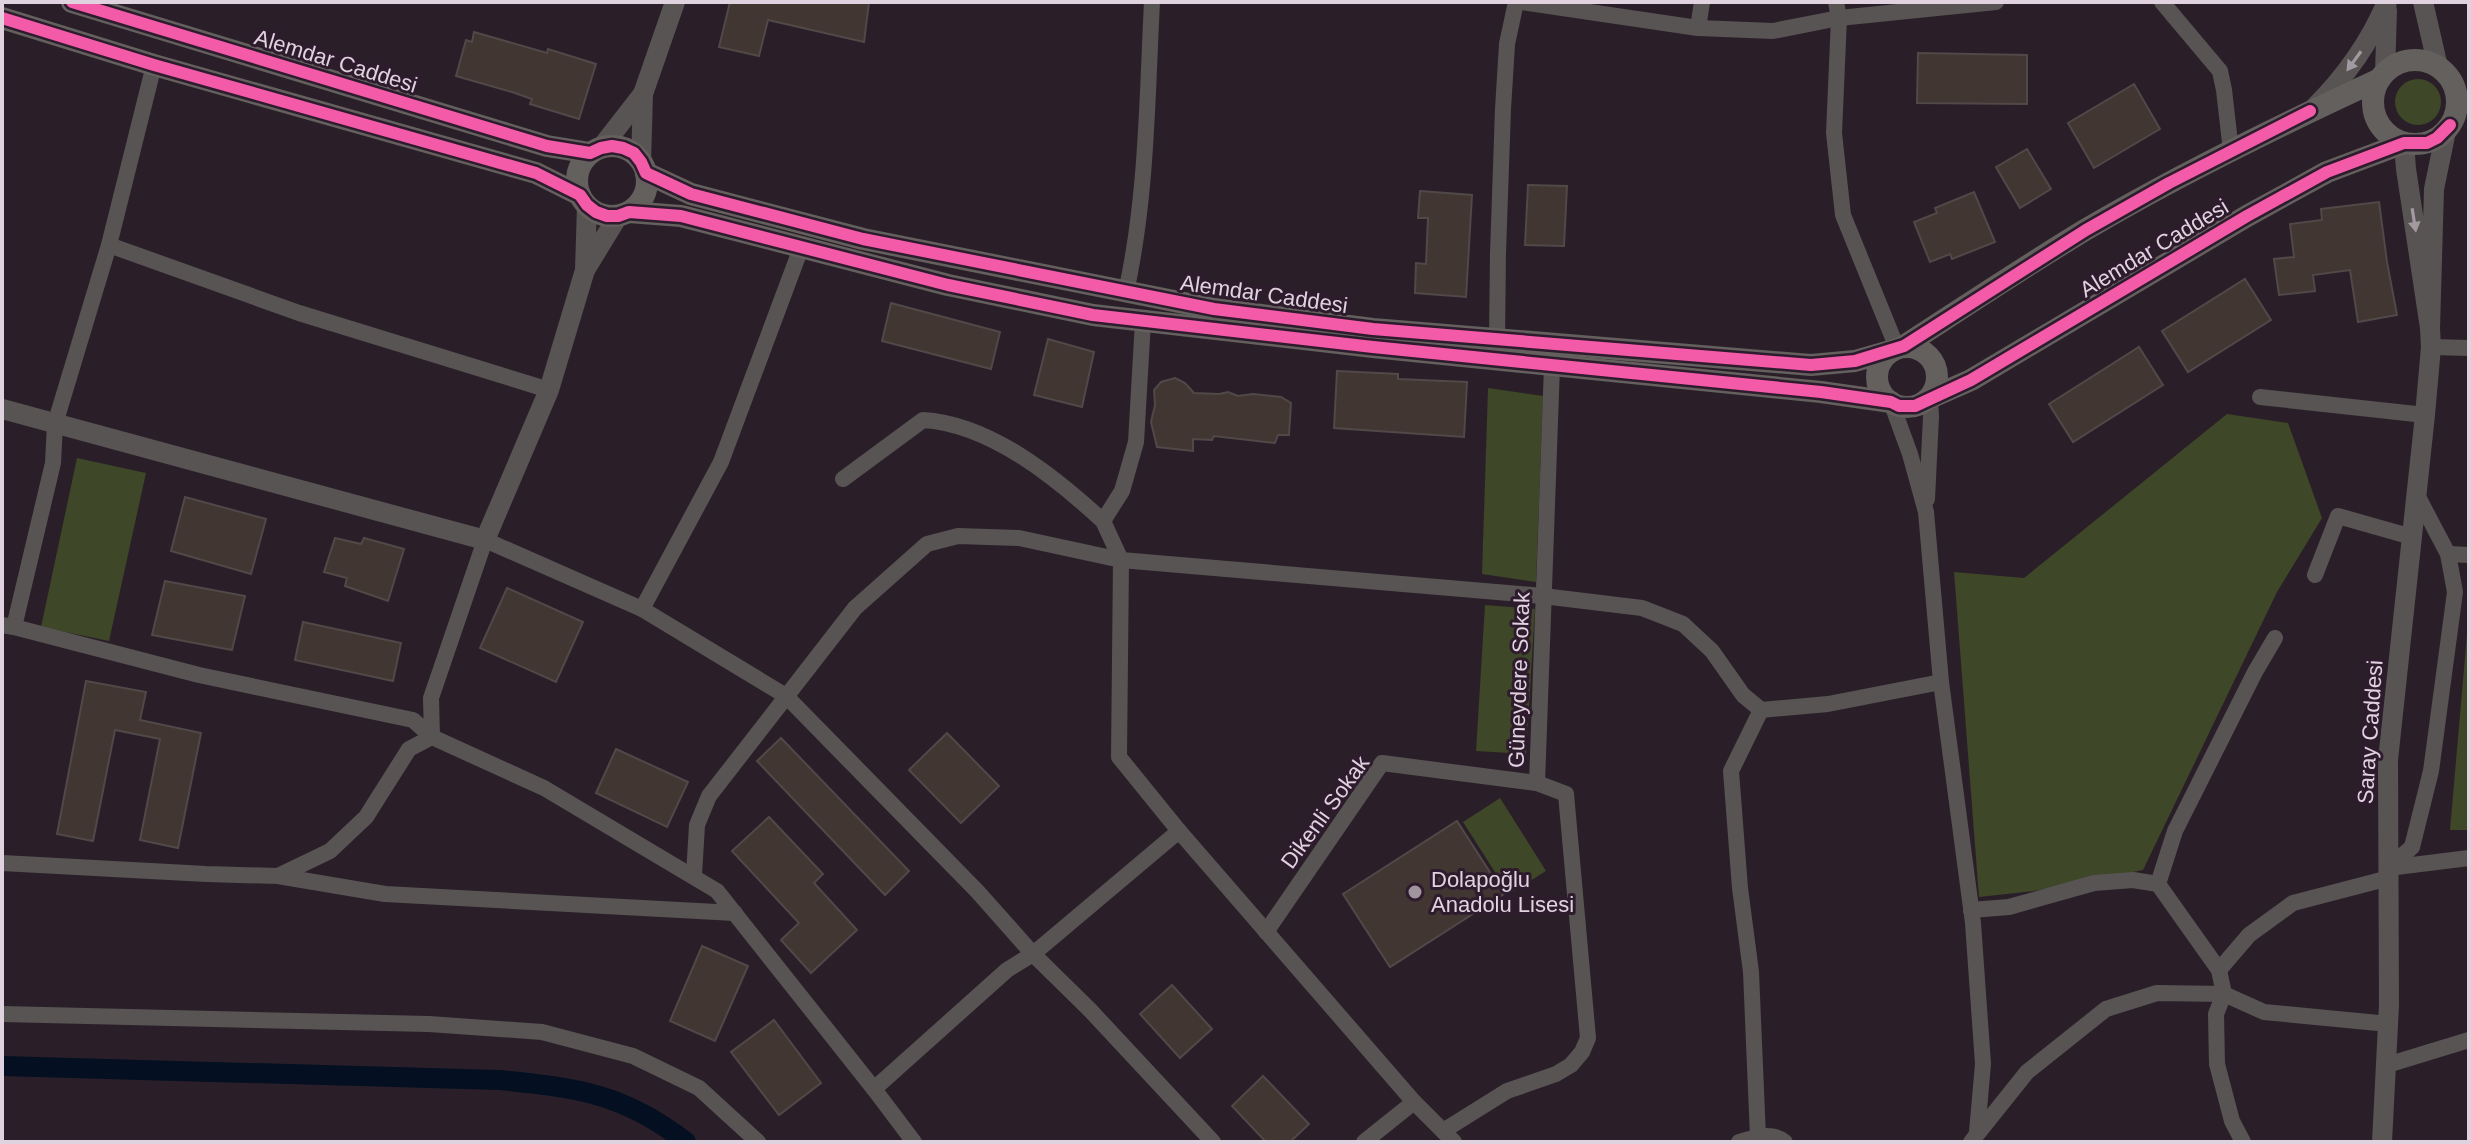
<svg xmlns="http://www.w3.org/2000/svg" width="2471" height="1144" viewBox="0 0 2471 1144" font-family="Helvetica,sans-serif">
<rect width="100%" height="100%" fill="#2a1f29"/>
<g fill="#3e4727">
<circle cx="2418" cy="102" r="23"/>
<polygon points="1488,388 1543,396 1536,582 1482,574"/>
<polygon points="2227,414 2288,423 2322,518 2277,592 2143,870 2034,891 1979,897 1954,572 2024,578"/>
<polygon points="77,458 146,473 109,641 41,627"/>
<polygon points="1485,605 1535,609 1526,754 1476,751"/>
<polygon points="2469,611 2469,830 2450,830"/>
<polygon points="1500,798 1546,871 1509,894 1463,822"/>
</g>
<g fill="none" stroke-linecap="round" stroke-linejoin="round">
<path stroke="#040f21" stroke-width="20" d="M2,1066L500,1080C577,1088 623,1093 686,1142"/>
</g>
<g fill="#423632" stroke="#514848" stroke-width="2">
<polygon points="730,2 869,2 864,42 768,20 759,56 719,47"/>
<polygon points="474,32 547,53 548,49 596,64 579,119 530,104 532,99 512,92 456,76 466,40 472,42"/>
<polygon points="1918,53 2027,55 2027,104 1917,103"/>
<polygon points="2134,84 2160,129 2094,168 2068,123"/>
<polygon points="2027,149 2051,189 2020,208 1996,167"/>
<polygon points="1528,185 1567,186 1564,246 1525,245"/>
<polygon points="1420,191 1472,195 1466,297 1415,293 1416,263 1426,264 1428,218 1418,218"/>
<polygon points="1974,192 1995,242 1952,259 1950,254 1930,262 1914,222 1937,213 1935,208"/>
<polygon points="2379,202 2387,262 2397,315 2358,322 2350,270 2313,275 2315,291 2279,295 2274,259 2294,257 2290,224 2322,220 2321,209"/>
<polygon points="2245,279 2271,320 2188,372 2162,331"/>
<polygon points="891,303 1000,332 991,369 882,341"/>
<polygon points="1048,339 1094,352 1082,407 1034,395"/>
<polygon points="2139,347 2163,385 2073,442 2049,404"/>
<polygon points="1337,371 1398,374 1398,379 1467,382 1464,437 1334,428"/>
<polygon points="1175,378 1185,383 1194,393 1219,394 1228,392 1238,396 1253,394 1281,397 1291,403 1289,435 1278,435 1275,443 1214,436 1212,440 1193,439 1193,451 1157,447 1151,422 1155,405 1154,390 1161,382"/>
<polygon points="185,497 266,519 251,574 171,551"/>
<polygon points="335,538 361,544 364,538 404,549 388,601 345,586 347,578 324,572"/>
<polygon points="165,581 245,596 232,650 152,635"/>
<polygon points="507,588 583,622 556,682 480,648"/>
<polygon points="303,622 401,643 393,681 295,660"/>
<polygon points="86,681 146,692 140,720 201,733 178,848 140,840 160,739 115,730 93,841 57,834"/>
<polygon points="947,733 999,786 961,823 909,770"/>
<polygon points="781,738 909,871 885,895 757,761"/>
<polygon points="616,749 688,782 667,827 596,793"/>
<polygon points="769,817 823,874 814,883 857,930 811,973 781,940 799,923 732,851"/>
<polygon points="1457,821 1504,894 1390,967 1343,894"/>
<polygon points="702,946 748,966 715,1041 670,1021"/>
<polygon points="1172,985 1212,1029 1180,1058 1140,1014"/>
<polygon points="774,1020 821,1083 779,1115 731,1052"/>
<polygon points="1263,1076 1309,1124 1290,1142 1266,1142 1232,1106"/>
</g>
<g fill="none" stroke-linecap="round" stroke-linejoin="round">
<g stroke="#575453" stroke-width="16">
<polyline points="1522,2 1698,28 1773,31 1839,18 1996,2"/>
<polyline points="1836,2 1839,18 1834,133 1843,215 1897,348"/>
<polyline points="2162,2 2220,71 2224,90 2231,151"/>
<polyline points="1698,28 1702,2"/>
<polyline points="109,245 299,313 549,390"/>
<path d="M1126,292C1147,197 1147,99 1152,2"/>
<polyline points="1143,321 1136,442 1122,491 1103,521 1121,560 1543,596 1642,608 1683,624 1712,651 1743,695 1761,710 1828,704 1941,682"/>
<polyline points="1497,340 1498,253 1503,109 1507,44 1516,2"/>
<polyline points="2431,347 2469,348"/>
<polyline points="2260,397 2425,415"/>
<polyline points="1891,402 1910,454 1926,512 1941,682 1973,923 1983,1064 1977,1132"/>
<path d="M843,479L923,420C990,424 1055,477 1103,521"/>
<polyline points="2417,495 2448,554 2455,592 2431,771 2412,847 2388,868 2469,858"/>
<polyline points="1927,499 1931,417 1930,398"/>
<polyline points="2448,554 2469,555"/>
<polyline points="2315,575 2338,516 2412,537"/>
<polyline points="642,609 721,462 801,248"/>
<polyline points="2,625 14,627 53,463 55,424 109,245 154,65"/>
<polyline points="14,627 199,675 413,720 432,737 431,698 485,540 642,609 786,696 977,891 1033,954 1090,1010 1213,1142"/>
<polyline points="2,863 206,874 278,876 385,894 735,913"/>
<polyline points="694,875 697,825 709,796 855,608 927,544 958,536 1019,538 1121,560 1119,757 1179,831 1414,1102 1454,1142"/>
<polyline points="278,876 330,851 366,817 409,749 432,737 544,788 717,891 874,1089 914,1142"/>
<polyline points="2158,884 2175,831 2255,672 2275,638"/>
<polyline points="1971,910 2009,907 2094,883 2133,880 2158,884 2219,970 2224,994 2216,1014 2217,1064 2232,1121 2243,1142"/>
<polyline points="1266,932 1382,763 1537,783"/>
<polyline points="2219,970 2249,935 2293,903 2389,878"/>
<polyline points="2,1014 429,1024 542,1032 633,1056 699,1088 758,1142"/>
<polyline points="2387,1065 2469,1040"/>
<polyline points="874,1089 1007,970 1033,954 1179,831"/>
<polyline points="1443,1131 1507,1091 1556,1074 1571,1065 1582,1052 1588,1038 1566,794 1537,783 1552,366"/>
<polyline points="1758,1137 1751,972 1740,888 1731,771 1761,710"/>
<polyline points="1364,1142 1414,1102"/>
<path d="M1739,1142C1753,1138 1772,1131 1785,1142"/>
<polyline points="1971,1142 2027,1072 2106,1009 2157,993 2224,994 2264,1012 2389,1024"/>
</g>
<g stroke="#575453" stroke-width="20">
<polyline points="2423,2 2438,67"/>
<polyline points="2385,73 2387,10"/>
<path d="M2315,107C2346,76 2370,42 2387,2"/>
<polyline points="2404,143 2406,169 2430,328 2434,189 2446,131"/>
<polyline points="601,148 643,94"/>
<polyline points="641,162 643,94 675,2"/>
<polyline points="585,270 587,205"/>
<polyline points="2,409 485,540 549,390 585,270 618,216"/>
<polyline points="2382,1142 2389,1005 2388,760 2425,415 2431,347 2430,328"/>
</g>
<g stroke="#63605d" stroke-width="22">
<polyline points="72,2 547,146 590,153"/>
<polyline points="2,18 154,65 536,173 580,195"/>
<circle cx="2415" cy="102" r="42"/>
<circle cx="612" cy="181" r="35"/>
<polyline points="646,173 691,194 863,239 1214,309 1373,329 1811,365 1855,361 1890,351"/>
<polyline points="629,212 681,216 948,285 1093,315 1373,347 1821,392 1891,402"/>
<path d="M1904,346C1964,307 2024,267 2085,230C2180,174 2280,125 2380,79"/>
<circle cx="1907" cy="377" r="30"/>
<polyline points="1930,398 1971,380 2247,216 2327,172 2404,143"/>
</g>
<defs>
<g id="cycleway">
<polyline points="72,2 547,146 590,153 601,148 612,146 623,148 634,153 641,162 646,173 691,194 863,239 1214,309 1373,329 1811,365 1855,361 1904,346 2086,230 2169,183 2310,111"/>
<polyline points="2,18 154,65 536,173 580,195 587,205 596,212 607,216 618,216 629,212 681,216 948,285 1093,315 1373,347 1821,392 1891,402 1899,406 1915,406 1971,380 2247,216 2327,172 2404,143 2427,143 2437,138 2450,125"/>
</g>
</defs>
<use href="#cycleway" stroke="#2e1b2d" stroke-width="17"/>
<use href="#cycleway" stroke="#f35aa7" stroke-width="12"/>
</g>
<defs><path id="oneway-solid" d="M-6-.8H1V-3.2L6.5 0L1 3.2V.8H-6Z" transform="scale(2)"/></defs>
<g fill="#a29aa0">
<use href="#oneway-solid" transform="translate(2354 61) rotate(126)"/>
<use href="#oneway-solid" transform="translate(2414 220) rotate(81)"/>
</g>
<circle fill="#a0949f" stroke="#2e1b2d" stroke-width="3" cx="1415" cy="892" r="8"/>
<g text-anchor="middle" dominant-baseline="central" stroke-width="6" stroke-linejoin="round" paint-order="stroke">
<g font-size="22" fill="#e0d3df" stroke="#2e1b2d">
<text transform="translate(336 61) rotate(17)">Alemdar Caddesi</text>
<text transform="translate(2154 248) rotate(-31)">Alemdar Caddesi</text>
<text transform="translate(1264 294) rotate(8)">Alemdar Caddesi</text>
<text transform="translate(1519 680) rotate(-88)">Güneydere Sokak</text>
<text transform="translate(2370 732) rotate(-86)">Saray Caddesi</text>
<text transform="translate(1325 812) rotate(-54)">Dikenli Sokak</text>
</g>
<g font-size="22" fill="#e0d3df" stroke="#2e1b2d" text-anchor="start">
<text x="1431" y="879">Dolapoğlu<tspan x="1431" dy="25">Anadolu Lisesi</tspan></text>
</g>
</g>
<rect width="2471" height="1144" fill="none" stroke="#e0d3df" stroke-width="8"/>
</svg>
